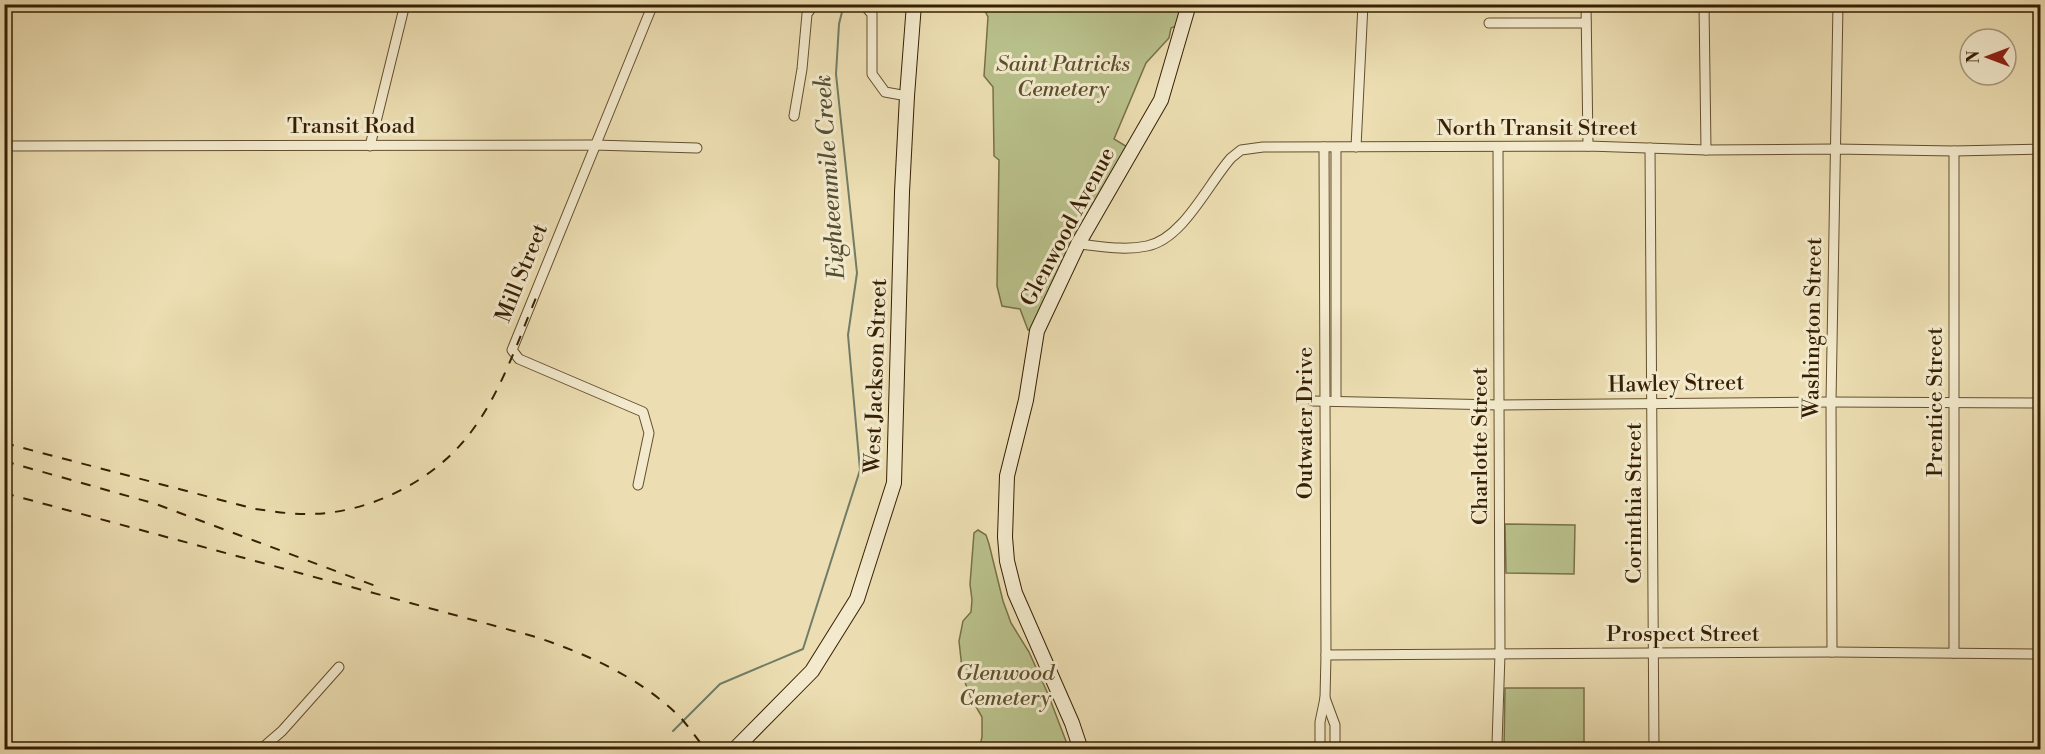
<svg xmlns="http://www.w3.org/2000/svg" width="2045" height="754" viewBox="0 0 2045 754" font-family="'Libre Bodoni',serif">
<rect width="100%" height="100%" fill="#ecdeb2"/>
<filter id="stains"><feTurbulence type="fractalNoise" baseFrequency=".00333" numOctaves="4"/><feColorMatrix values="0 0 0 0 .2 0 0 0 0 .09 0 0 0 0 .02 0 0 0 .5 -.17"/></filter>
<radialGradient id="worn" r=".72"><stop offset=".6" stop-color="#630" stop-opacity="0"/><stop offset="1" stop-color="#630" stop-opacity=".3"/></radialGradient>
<g fill="#b9c18b" stroke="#787047" stroke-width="1.5">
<polygon points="982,5 1184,5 1179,25 1171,28 1169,38 1146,63 1114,139 1129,148 1045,298 1035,329 1028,330 1020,309 1002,306 997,286 999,160 994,156 993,87 984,76 988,17"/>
<polygon points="1505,524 1575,525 1574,574 1506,573"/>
<polygon points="978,530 986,535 989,544 1003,601 1011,623 1029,652 1048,694 1069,749 979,749 982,737 982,717 971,698 963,677 959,641 963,621 971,612 972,600 970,584 974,533"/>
<polygon points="1505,688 1584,688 1584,749 1504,749"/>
</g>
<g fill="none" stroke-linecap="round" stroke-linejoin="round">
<g stroke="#717d67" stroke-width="2">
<polyline points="673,731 720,684 803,649 860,470 848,335 857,273 836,74 839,24 844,4"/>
<polyline points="661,750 663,746"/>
</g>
<defs>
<g id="street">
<polyline points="863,4 872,14 872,74 885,92 907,96"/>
<polyline points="1586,4 1588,146"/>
<polyline points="1704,4 1706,150"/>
<polyline points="1489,23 1586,23"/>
<polyline points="794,116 802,69 807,14 814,4"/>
<polyline points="4,146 594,145 697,148"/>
<polyline points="370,146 405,4"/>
<polyline points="1356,147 1363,4"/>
<polyline points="1336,148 1336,401"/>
<polyline points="1650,148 1654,750"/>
<path d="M1078,244C1100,246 1124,251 1147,246C1183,239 1208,184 1231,158L1241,150L1263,147L1588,146L1706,150L1835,149L1954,151L2040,149"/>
<polyline points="1313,401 1500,405 1831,402 2040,403"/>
<polyline points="638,485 649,433 643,412 519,359 512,350 653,4"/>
<polyline points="1832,652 1831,402 1838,4"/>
<polyline points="1954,653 1954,151"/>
<polyline points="1326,655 1832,652 2040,654"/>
<polyline points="1325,698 1335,725 1335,750"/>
<polyline points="1497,744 1500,654 1498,148"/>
<polyline points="260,750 282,731 339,667"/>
<polyline points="1320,750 1320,722 1325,698 1326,655 1324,147"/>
</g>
<g id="secondary">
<polyline points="734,750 812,671 857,599 894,483 902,192 907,96 914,4"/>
<polyline points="1081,750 1072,723 1015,593 1007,561 1005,537 1007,476 1026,400 1037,331 1078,244 1161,100 1189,4"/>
</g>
</defs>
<use href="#street" stroke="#644f2f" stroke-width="11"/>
<use href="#secondary" stroke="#361f03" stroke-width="16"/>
<use href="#street" stroke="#f3eacd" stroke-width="9"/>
<use href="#secondary" stroke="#f3eacd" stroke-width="14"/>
<g stroke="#361f03" stroke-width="2" stroke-dasharray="10 10" stroke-linecap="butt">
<path d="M4,443L255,509C271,511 288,514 305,514C366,515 434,482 471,432C502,391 518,340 538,293"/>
<polyline points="4,461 156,504 381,588"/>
<path d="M4,493L536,637C589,655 639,677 680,717C689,727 697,739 706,750"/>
</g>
</g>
<g text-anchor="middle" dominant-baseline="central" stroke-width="6" stroke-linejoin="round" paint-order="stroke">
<g font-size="22" font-style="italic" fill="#5d502c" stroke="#f3eacd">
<text x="1063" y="64">Saint Patricks<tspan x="1063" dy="25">Cemetery</tspan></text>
<text x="1005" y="673">Glenwood<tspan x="1005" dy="25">Cemetery</tspan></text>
</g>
<g font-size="22" fill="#361f03" stroke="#f3eacd">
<text x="351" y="126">Transit Road</text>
<text x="1537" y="128">North Transit Street</text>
<text transform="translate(1068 227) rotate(-62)">Glenwood Avenue</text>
<text transform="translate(522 273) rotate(-68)">Mill Street</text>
<text transform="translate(1813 328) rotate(-89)">Washington Street</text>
<text transform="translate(876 376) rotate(-88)">West Jackson Street</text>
<text transform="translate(1676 384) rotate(-1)">Hawley Street</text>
<text transform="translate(1935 402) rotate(-90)">Prentice Street</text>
<text transform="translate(1305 423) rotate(-90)">Outwater Drive</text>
<text transform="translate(1480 446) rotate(-90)">Charlotte Street</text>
<text transform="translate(1634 503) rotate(-90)">Corinthia Street</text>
<text x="1683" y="634">Prospect Street</text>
</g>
<g font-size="24" font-style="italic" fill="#544e35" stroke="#f3eacd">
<text transform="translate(830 177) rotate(-94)">Eighteenmile Creek</text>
</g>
</g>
<rect width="2045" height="754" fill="none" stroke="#ecdeb2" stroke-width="24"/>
<rect x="6" y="6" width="2033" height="742" fill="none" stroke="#361f03" stroke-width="3"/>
<rect x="12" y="12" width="2021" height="730" fill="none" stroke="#361f03" stroke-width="1.5"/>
<g transform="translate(1988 57) rotate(270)"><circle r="28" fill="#f3eacd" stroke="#a7997c" stroke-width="1.5"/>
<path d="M0-4.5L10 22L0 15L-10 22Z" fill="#8f2418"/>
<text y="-9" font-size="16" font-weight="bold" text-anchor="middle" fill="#361f03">N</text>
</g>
<rect width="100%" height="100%" filter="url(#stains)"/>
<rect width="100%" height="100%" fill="url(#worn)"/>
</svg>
